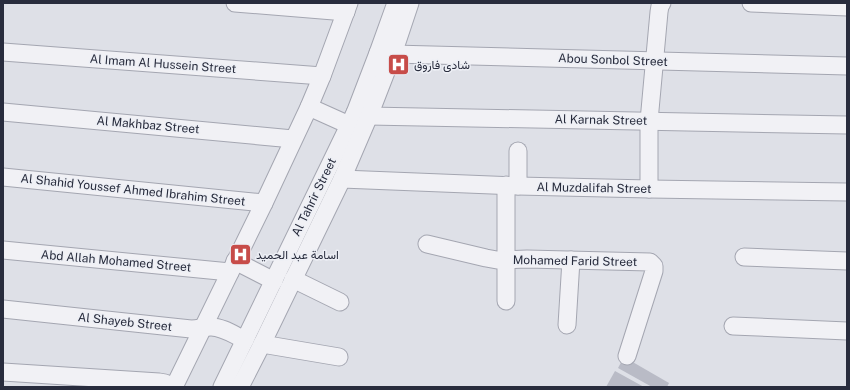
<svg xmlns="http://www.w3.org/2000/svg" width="850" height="390" viewBox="0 0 850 390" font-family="'Public Sans',Vazirmatn,sans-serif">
<rect width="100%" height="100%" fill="#dee0e7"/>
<g fill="#b9bbc6">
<polygon points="624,357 669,383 667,387 652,387 618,368"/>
<polygon points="615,371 644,387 606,387"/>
</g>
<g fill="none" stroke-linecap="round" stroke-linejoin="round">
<defs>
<g id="minor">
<polyline points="235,3 346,12"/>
<polyline points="751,3 847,7"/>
<polyline points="3,52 322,76"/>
<polyline points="378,53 393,54 847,66"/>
<polyline points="309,107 349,125"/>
<polyline points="3,112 293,139"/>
<polyline points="355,113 369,116 847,125"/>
<polyline points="518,151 518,186"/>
<polyline points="3,177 264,203"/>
<polyline points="342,179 518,186 649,189 847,192"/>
<polyline points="506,185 506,301"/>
<polyline points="649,189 649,121 659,12 660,6 662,3"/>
<polyline points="427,244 486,258 497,260 527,259 650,262 654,266 654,271 627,356"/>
<polyline points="3,250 230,272"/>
<polyline points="744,257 847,261"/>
<polyline points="235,261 274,281"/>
<polyline points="293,279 340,302"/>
<path d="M3,309L191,329C198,329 204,327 211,327C223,327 234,335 245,340"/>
<polyline points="567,325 571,260"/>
<polyline points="733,326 847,331"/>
<polyline points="262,344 339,357"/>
<polyline points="3,372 159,382 165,383 172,387"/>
<polyline points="174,387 264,203 309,107 322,76 349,3"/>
<polyline points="222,387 355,113 378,53 396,3"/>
<polyline points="240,387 262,344 342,179 369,116 393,54 410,3"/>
</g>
</defs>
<use href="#minor" stroke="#a4a6b1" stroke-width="19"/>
<use href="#minor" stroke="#f1f1f5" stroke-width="17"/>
</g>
<defs>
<symbol id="hospital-square" viewBox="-11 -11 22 22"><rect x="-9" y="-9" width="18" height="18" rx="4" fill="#c74c49" stroke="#edeff5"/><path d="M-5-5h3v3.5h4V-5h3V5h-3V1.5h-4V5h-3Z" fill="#fff"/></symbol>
</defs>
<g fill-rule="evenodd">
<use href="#hospital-square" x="386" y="52" width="25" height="25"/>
<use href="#hospital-square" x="228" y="242" width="25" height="25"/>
</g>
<g text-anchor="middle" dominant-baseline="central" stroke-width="3" stroke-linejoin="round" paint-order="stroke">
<g font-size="12" fill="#282c3d" stroke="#edeff5">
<text transform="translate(613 60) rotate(2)">Abou Sonbol Street</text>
<text transform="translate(163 64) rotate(4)">Al Imam Al Hussein Street</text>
<text transform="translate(601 120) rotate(1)">Al Karnak Street</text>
<text transform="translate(148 125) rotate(5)">Al Makhbaz Street</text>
<text transform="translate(594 188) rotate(1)">Al Muzdalifah Street</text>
<text transform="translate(133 190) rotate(6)">Al Shahid Youssef Ahmed Ibrahim Street</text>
<text transform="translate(314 197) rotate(-64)">Al Tahrir Street</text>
<text transform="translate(116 261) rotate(5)">Abd Allah Mohamed Street</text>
<text transform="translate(575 261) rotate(1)">Mohamed Farid Street</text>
<text transform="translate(125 322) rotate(6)">Al Shayeb Street</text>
</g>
<g font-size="12" fill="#282c3d" stroke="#edeff5" text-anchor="start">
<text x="414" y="65">شادى فاروق</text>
<text x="256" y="255">اسامة عبد الحميد</text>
</g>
</g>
<rect width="850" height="390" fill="none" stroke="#282c3d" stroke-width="8"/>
</svg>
